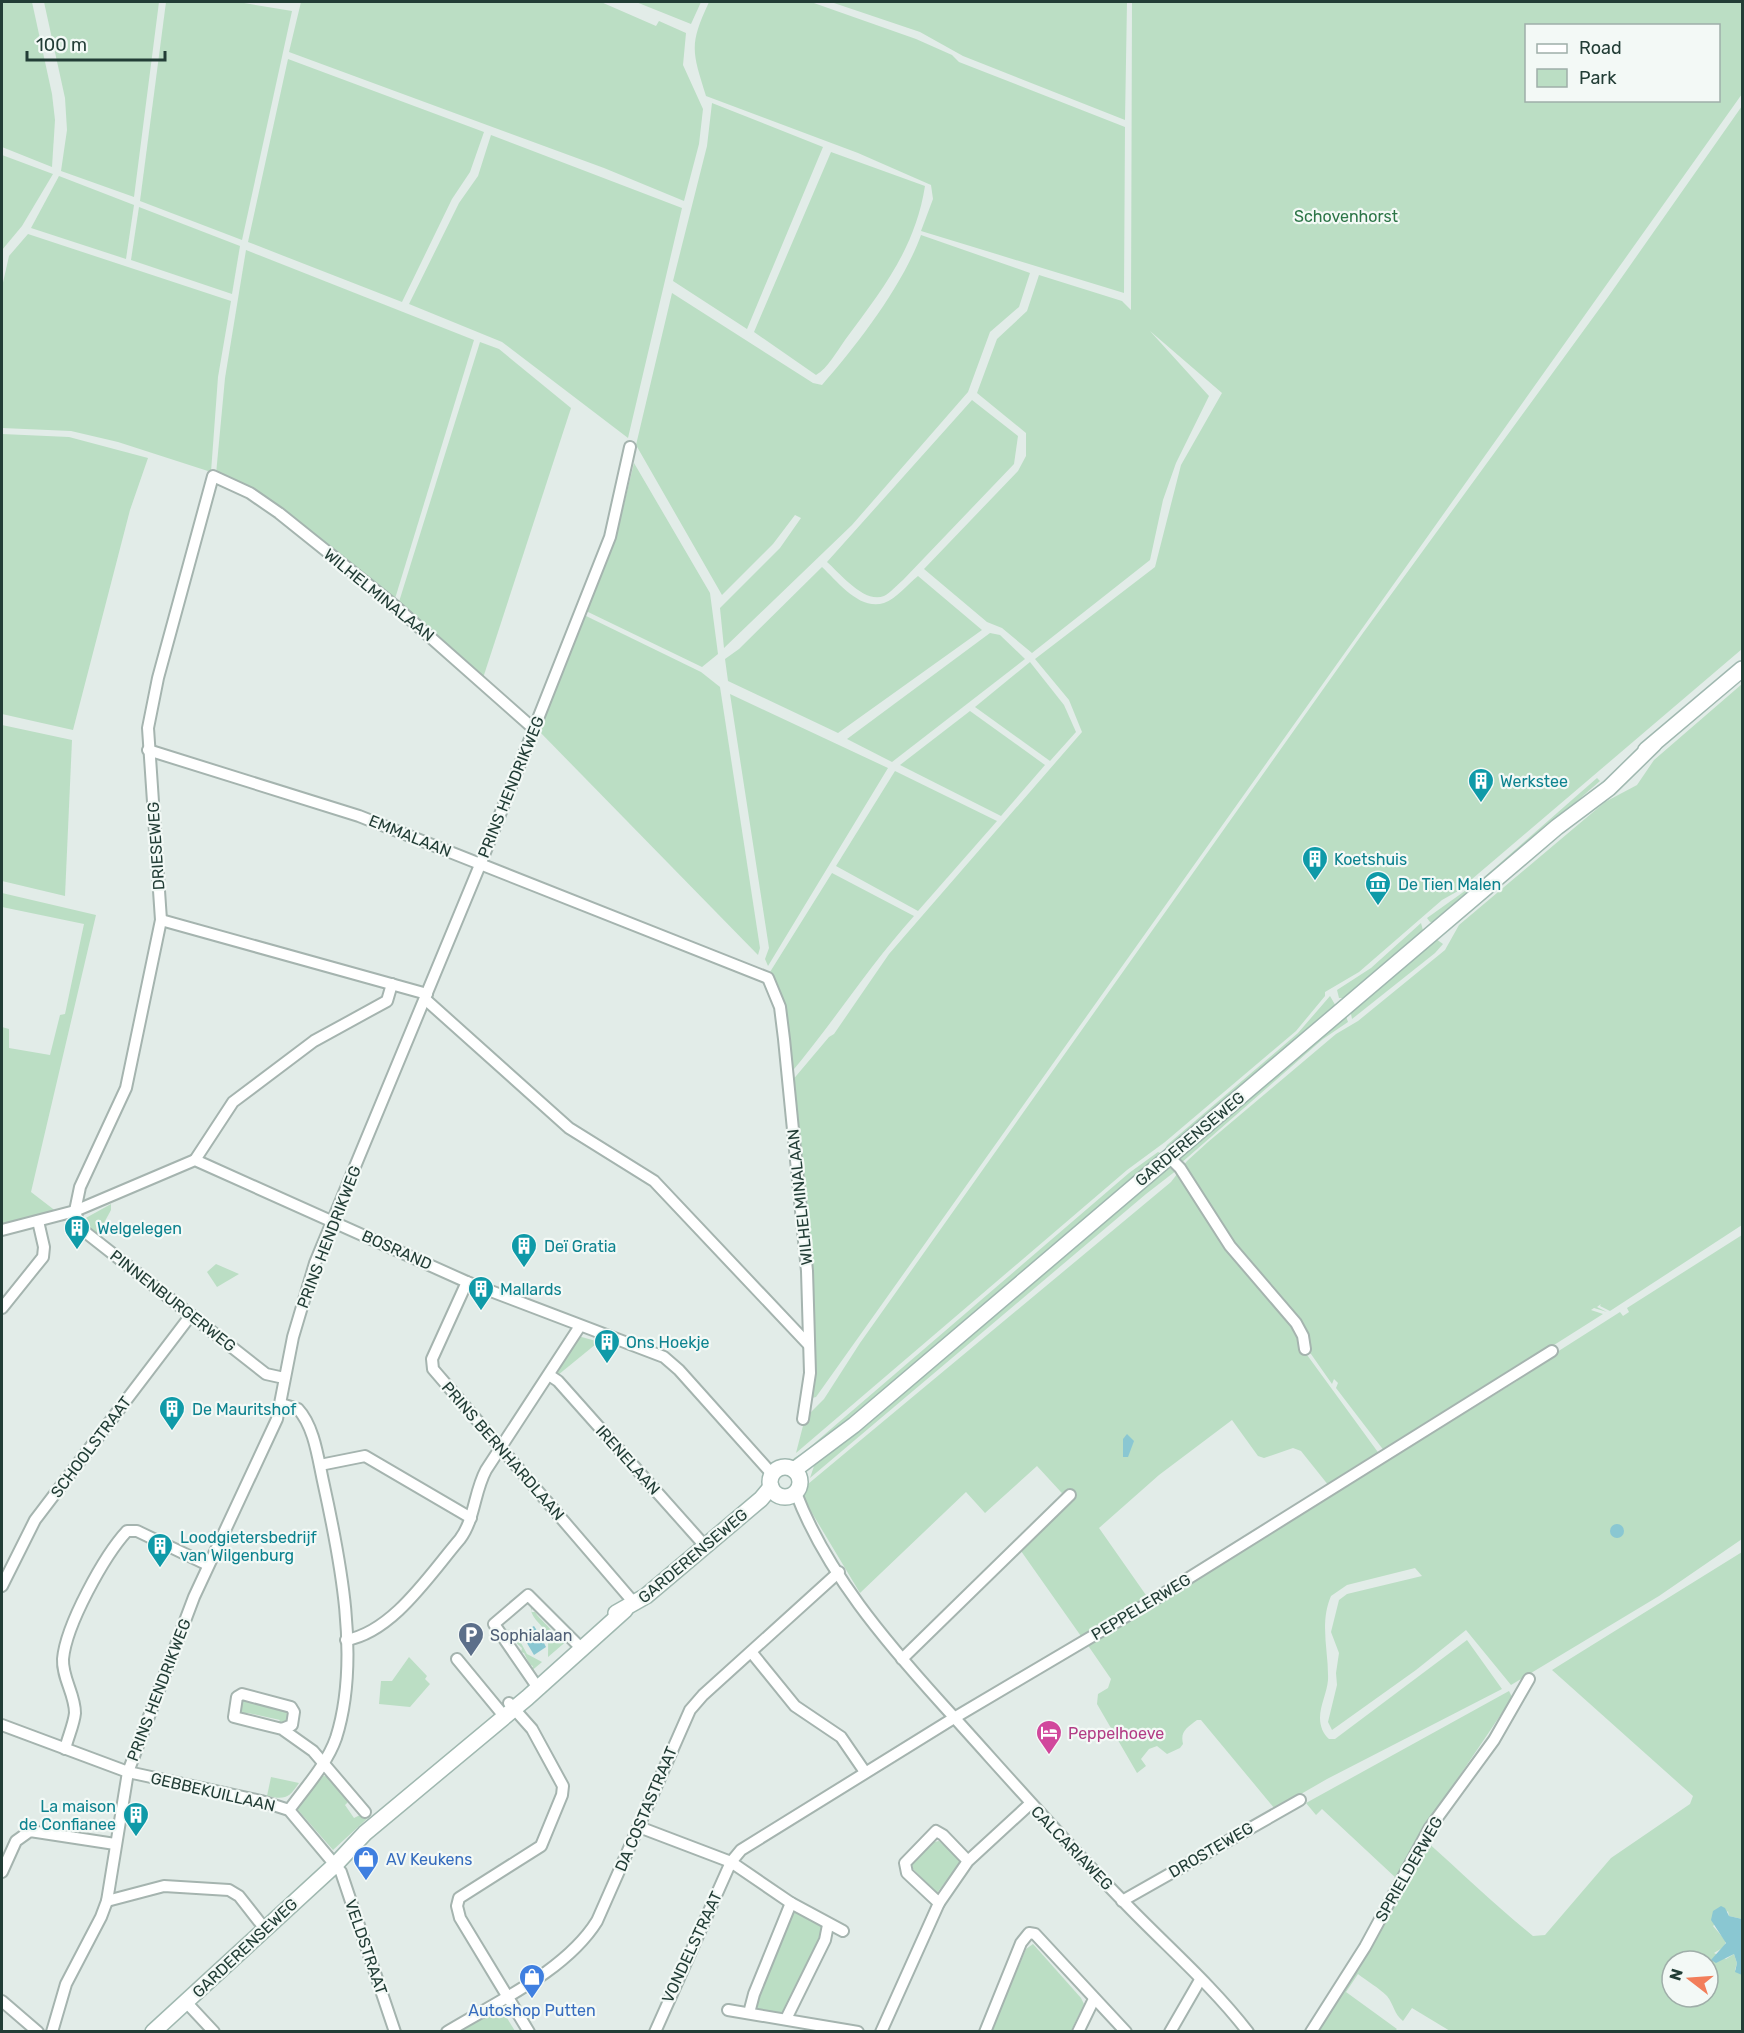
<svg xmlns="http://www.w3.org/2000/svg" width="1744" height="2033" viewBox="0 0 1744 2033" font-family="Rubik,sans-serif">
<rect width="100%" height="100%" fill="#e2ece8"/>
<g fill="#bbdec4" fill-rule="evenodd">
<polygon points="2,2 32,2 52,94 55,120 52,167 2,147"/>
<polygon points="44,2 159,2 134,197 61,171 67,130 65,98"/>
<polygon points="166,2 238,2 292,11 242,240 140,201"/>
<polygon points="301,2 601,2 656,26 659,21 686,33 683,65 703,109 699,144 684,201 604,168 289,52"/>
<polygon points="636,2 701,2 691,24"/>
<path d="M709,2H811L916,39L952,55L959,62L1125,127L1124,293L921,231L933,199L931,185L858,153L706,96C692,51 689,45 709,2Z"/>
<polygon points="831,2 1127,2 1125,120 963,56 920,32"/>
<path d="M1132,2H1742V94L816,1397L812,1398L791,1082L829,1037L834,1034L889,954L1082,732L1069,700L1035,659L1155,567L1181,465L1222,393L1150,331L1209,396L1176,463L1163,500L1150,560L1032,653L1002,628L987,622L924,569L1018,471L1026,456V433L977,393L997,339L1027,311L1039,275L1122,301L1131,310ZM1526,26H1718V100H1526Z"/>
<polygon points="288,59 484,132 470,172 452,199 402,302 248,242"/>
<polygon points="712,103 823,147 747,329 673,281 707,146"/>
<polygon points="1742,106 1742,649 1458,891 1442,900 1359,972 1325,992 1325,996 1296,1031 1165,1142 1127,1170 796,1453 805,1418 824,1399 860,1343 1363,633 1608,297"/>
<polygon points="491,135 682,208 628,438 502,342 409,304 459,203 478,176"/>
<path d="M831,152L925,186C915,249 882,290 845,340C837,351 828,368 816,375L754,332Z"/>
<polygon points="2,155 53,174 22,226 2,250"/>
<polygon points="59,176 134,205 126,259 31,228"/>
<polygon points="139,207 240,246 232,294 131,260"/>
<polygon points="28,234 231,301 218,377 211,472 118,442 71,431 2,428 2,287 9,256"/>
<path d="M921,235L1030,273L1019,307L990,332L968,392L852,525L724,648L720,608L780,548L801,518L795,515L773,544L722,595L636,445L672,293L813,383L822,385C858,344 903,285 921,235Z"/>
<polygon points="246,250 474,340 394,602 216,474 225,378"/>
<polygon points="480,342 499,349 571,408 483,678 398,605"/>
<path d="M972,400L1018,436L1014,464L903,580C897,585 890,593 884,596C864,604 840,573 827,562Z"/>
<polygon points="2,434 69,437 148,458 130,510 73,730 2,714"/>
<polygon points="634,463 710,593 718,654 702,667 586,611 616,537"/>
<path d="M822,567C838,582 860,611 884,603C896,599 908,584 918,576L982,630L838,733L728,681L725,659L739,649Z"/>
<polygon points="584,615 701,672 720,687 760,948 758,955 538,730"/>
<polygon points="990,633 1000,635 1025,659 892,762 847,739"/>
<polygon points="1030,662 1064,705 1076,732 1050,761 975,707"/>
<polygon points="1742,684 1742,1225 1610,1311 1600,1306 1601,1304 1597,1307 1607,1312 1594,1308 1591,1310 1603,1314 1385,1452 1336,1388 1338,1383 1334,1379 1332,1384 1311,1354 1302,1348 1380,1455 1329,1486 1301,1451 1293,1448 1264,1458 1258,1456 1232,1420 1159,1475 1099,1528 1148,1598 1083,1639 1021,1551 1071,1503 1037,1466 985,1513 966,1492 860,1593 803,1498 802,1489 1171,1182 1187,1161 1208,1142 1336,1034 1358,1021 1445,950 1459,925 1605,802 1637,785 1654,760"/>
<polygon points="730,694 888,768 768,966 765,959 769,948"/>
<polygon points="970,711 1045,765 1001,816 900,765"/>
<polygon points="2,725 72,740 65,896 2,881"/>
<polygon points="895,771 997,821 918,911 836,866"/>
<polygon points="1597,778 1600,781 1437,923 1430,922 1427,918 1483,878"/>
<path d="M832,873L914,916C869,966 833,1023 790,1074L783,1007L770,972Z"/>
<polygon points="2,893 96,915 31,1192 57,1212 2,1225 2,1027 9,1029 9,1048 50,1055 60,1015 65,1014 84,924 2,907"/>
<polygon points="1421,923 1424,934 1345,998 1339,998 1337,990 1371,968"/>
<polygon points="1436,939 1443,944 1435,953 1352,1019 1350,1009"/>
<polygon points="1330,996 1337,1008 1168,1153 1165,1149 1167,1145 1298,1033"/>
<polygon points="1345,1013 1348,1022 1323,1039 1180,1164 1178,1162 1178,1155"/>
<polygon points="1158,1152 1165,1155 887,1390 790,1465 794,1458 803,1453 1129,1173"/>
<polygon points="1168,1164 1177,1170 1146,1194 810,1478 814,1466 865,1420"/>
<polygon points="111,1204 111,1210 98,1234 86,1225 84,1219"/>
<path d="M1742,1235V1539L1659,1596L1511,1685L1466,1630L1416,1670L1332,1730L1328,1722L1337,1685L1336,1673L1339,1653L1331,1632L1339,1600L1347,1594L1422,1576L1415,1568L1347,1585L1331,1596C1319,1624 1329,1652 1328,1680C1327,1693 1320,1705 1320,1718C1320,1726 1323,1734 1329,1739H1335L1467,1640L1502,1689L1327,1779L1275,1809L1201,1720H1197C1187,1728 1180,1731 1183,1744L1180,1748L1167,1754L1157,1746L1149,1749L1141,1759L1146,1766L1137,1773L1097,1704L1098,1694L1108,1688L1111,1679L1087,1644L1517,1381L1516,1378L1620,1312L1623,1316L1629,1312L1627,1308Z"/>
<polygon points="216,1264 239,1274 217,1287 207,1272"/>
<polygon points="578,1336 596,1341 596,1344 558,1375 557,1370"/>
<path d="M1742,1552V1919L1729,1916L1728,1911L1713,1926L1726,1941L1724,1947L1714,1953L1726,1959L1734,1954L1737,1963L1735,1970L1742,1974V2031H1450L1412,2008L1403,2021C1394,2014 1394,2005 1387,1996C1379,1988 1367,1981 1358,1974L1346,1992L1397,2029L1395,2031L1314,2032L1426,1841C1462,1873 1496,1906 1533,1936L1545,1935L1611,1858L1690,1804L1693,1796L1552,1670ZM1672,1961H1708V1997H1672Z"/>
<path d="M531,1604L534,1608H532L531,1612H535C541,1621 549,1625 554,1635H565L569,1639L548,1657C548,1650 549,1641 546,1633C541,1622 529,1618 531,1604Z"/>
<polygon points="503,1628 515,1632 527,1654 542,1662 529,1673 533,1666 530,1665 524,1653 521,1652 522,1648 512,1639 510,1630"/>
<polygon points="409,1657 427,1676 425,1679 430,1684 410,1707 379,1704 381,1681 392,1681"/>
<polygon points="1509,1691 1512,1697 1508,1704 1429,1821 1396,1878 1322,1809 1316,1815 1306,1803"/>
<polygon points="241,1699 289,1709 289,1722 276,1725 280,1720 248,1713 241,1717 236,1710"/>
<polygon points="321,1775 328,1777 348,1802 345,1805 354,1818 368,1811 371,1815 333,1850 298,1810 298,1806"/>
<path d="M271,1777L299,1783C289,1798 285,1800 267,1796Z"/>
<polygon points="939,1841 962,1860 937,1893 913,1869 911,1862 934,1842"/>
<polygon points="794,1909 823,1926 821,1939 784,2014 755,2010 758,1995"/>
<polygon points="1033,1944 1081,1998 1084,2004 1071,2031 991,2031 1026,1949"/>
<polygon points="506,2003 514,2013 507,2018 515,2031 453,2032"/>
</g>
<g fill="#8ac7d2">
<polygon points="1127,1434 1134,1441 1128,1457 1123,1457 1123,1439"/>
<circle cx="1617" cy="1531" r="7"/>
<polygon points="534,1626 541,1637 543,1636 545,1639 543,1641 546,1647 534,1655 521,1633"/>
<polygon points="1721,1906 1725,1908 1729,1916 1742,1919 1742,1975 1735,1972 1737,1963 1734,1954 1716,1963 1711,1960 1726,1943 1711,1920 1713,1911"/>
</g>
<g fill="none" stroke-linecap="round" stroke-linejoin="round">
<defs>
<g id="minor">
<polyline points="148,750 359,816 768,978 780,1007 784,1039 807,1271 810,1373 803,1419"/>
<polyline points="161,920 427,994"/>
<polyline points="425,999 569,1128 654,1181 808,1344"/>
<polyline points="1169,1157 1180,1168 1230,1246 1296,1323 1303,1336 1305,1349"/>
<polyline points="195,1160 233,1102 314,1041 387,1001 392,984"/>
<polyline points="2,1230 75,1211 195,1160 467,1282 664,1357 679,1370 773,1475"/>
<polyline points="467,1282 432,1359 433,1369 635,1604"/>
<polyline points="2,1308 43,1257 44,1247 38,1221"/>
<polyline points="549,1375 558,1381 705,1546"/>
<polyline points="284,1378 266,1374 80,1228 75,1211 80,1187 126,1088 161,920 148,728 158,678 213,476 250,493 279,513 395,606 534,729"/>
<path d="M281,1404L298,1409C314,1426 318,1458 323,1481C340,1558 361,1660 336,1738C327,1764 305,1788 289,1810"/>
<polyline points="320,1465 365,1456 471,1518"/>
<path d="M796,1493C826,1572 886,1642 942,1704C1002,1770 1060,1837 1123,1901C1164,1944 1211,1984 1248,2032"/>
<polyline points="2,1586 35,1520 191,1315"/>
<path d="M346,1640C393,1632 430,1574 460,1539C475,1519 474,1492 486,1470L580,1326"/>
<polyline points="752,1653 795,1706 841,1737 865,1772"/>
<polyline points="457,1659 504,1716"/>
<polyline points="902,1659 1070,1495"/>
<polyline points="538,1688 494,1624 528,1595 582,1649"/>
<polyline points="509,1703 532,1729 563,1786 562,1795 541,1846 459,1898 457,1906 460,1918 529,2032"/>
<polyline points="2,1725 128,1772 261,1801 289,1810 341,1872 395,2032"/>
<polyline points="282,1729 292,1725 294,1712 291,1707 242,1694 237,1697 234,1717 282,1729 313,1751 365,1812"/>
<path d="M65,1749C68,1737 74,1724 75,1713C75,1694 62,1678 63,1659C66,1625 104,1556 127,1531H137L208,1565"/>
<polyline points="639,1827 731,1862 791,1903 843,1931"/>
<polyline points="968,1861 943,1835 936,1831 905,1863 907,1873 939,1903 968,1861 1030,1804"/>
<polyline points="2,1872 16,1841 30,1831 115,1844"/>
<polyline points="107,1901 164,1886 229,1890 239,1896 265,1929"/>
<polyline points="1122,1901 1300,1800"/>
<polyline points="2,2001 38,2032"/>
<polyline points="186,2002 214,2032"/>
<polyline points="728,2010 858,2032"/>
<polyline points="749,2013 754,1994 791,1903"/>
<polyline points="786,2019 825,1940 828,1925"/>
<polyline points="52,2032 66,1984 101,1917 107,1901 128,1772 194,1597 277,1419 293,1337 315,1263 480,865 610,537 630,447"/>
<path d="M447,2032C496,2002 566,1971 597,1921L690,1710L703,1695L839,1572"/>
<polyline points="655,2032 731,1862 741,1850 954,1718 1152,1601 1552,1351"/>
<polyline points="881,2032 939,1903"/>
<polyline points="985,2032 1021,1943 1029,1933 1035,1934 1126,2032"/>
<polyline points="1078,2032 1094,1999"/>
<polyline points="1170,2032 1200,1980"/>
<polyline points="1311,2032 1365,1947 1429,1829 1494,1740 1529,1679"/>
</g>
<g id="secondary">
<polyline points="1646,750 1742,669"/>
<circle cx="785" cy="1482" r="15"/>
<polyline points="794,1470 854,1425 1557,827 1609,788 1654,744"/>
<polyline points="616,1613 646,1596 761,1499 771,1487"/>
<polyline points="153,2032 336,1864 365,1833 527,1698 625,1610"/>
</g>
</defs>
<use href="#minor" stroke="#a5b4af" stroke-width="14"/>
<use href="#secondary" stroke="#a0b8b0" stroke-width="18"/>
<use href="#minor" stroke="#fff" stroke-width="10"/>
<use href="#secondary" stroke="#fff" stroke-width="15"/>
</g>
<defs>
<symbol id="building-pin" viewBox="-11 -11 22 30"><path d="M0 17L-7.5 6A9.5 9.5 0 1 1 7.5 6Z" fill="#0f9aa8" stroke="#f3f9f6"/><path d="M-4-6H4V6H1V3H-1V6H-4ZM-2.5-4.3h1.7v1.8h-1.7ZM.8-4.3h1.7v1.8H.8ZM-2.5-1h1.7V.8h-1.7ZM.8-1h1.7V.8H.8Z" fill="#fff"/></symbol>
<symbol id="museum-pin" viewBox="-11 -11 22 30"><path d="M0 17L-7.5 6A9.5 9.5 0 1 1 7.5 6Z" fill="#0f9aa8" stroke="#f3f9f6"/><path d="M0-6L6-3V-2H-6V-3ZM-5-1h2V3h-2ZM-1-1h2V3h-2ZM3-1h2V3H3ZM-6 4H6V6H-6Z" fill="#fff"/></symbol>
<symbol id="parking-pin" viewBox="-11 -11 22 30"><path d="M0 17L-7.5 6A9.5 9.5 0 1 1 7.5 6Z" fill="#5c6f8a" stroke="#f3f9f6"/><path d="M-3.5-5.5H1a3.5 3.5 0 0 1 0 7H-1V5.5H-3.5ZM-1-3.4V-.6H.8a1.4 1.4 0 0 0 0-2.8Z" fill="#fff"/></symbol>
<symbol id="hotel-pin" viewBox="-11 -11 22 30"><path d="M0 17L-7.5 6A9.5 9.5 0 1 1 7.5 6Z" fill="#d1479c" stroke="#f3f9f6"/><path d="M-6-4.5h1.5V1H6V5H4.5V3h-9V5H-6ZM-4 0a1.8 1.8 0 1 1 3.6 0ZM.5 0V-2.5h3Q6-2.5 6 0Z" fill="#fff"/></symbol>
<symbol id="shop-pin" viewBox="-11 -11 22 30"><path d="M0 17L-7.5 6A9.5 9.5 0 1 1 7.5 6Z" fill="#3f7fe0" stroke="#f3f9f6"/><path d="M-5-2.5h2.3a2.7 3.5 0 0 1 5.4 0H5L5.5 6h-11ZM-1.5-2.5h3a1.5 2.3 0 0 0-3 0Z" fill="#fff"/></symbol>
</defs>
<g fill-rule="evenodd">
<use href="#building-pin" x="1466" y="766" width="30" height="40"/>
<use href="#building-pin" x="1300" y="844" width="30" height="40"/>
<use href="#museum-pin" x="1363" y="869" width="30" height="40"/>
<use href="#building-pin" x="62" y="1213" width="30" height="40"/>
<use href="#building-pin" x="509" y="1231" width="30" height="40"/>
<use href="#building-pin" x="466" y="1274" width="30" height="40"/>
<use href="#building-pin" x="592" y="1327" width="30" height="40"/>
<use href="#building-pin" x="157" y="1394" width="30" height="40"/>
<use href="#building-pin" x="145" y="1531" width="30" height="40"/>
<use href="#parking-pin" x="456" y="1620" width="30" height="40"/>
<use href="#hotel-pin" x="1034" y="1718" width="30" height="40"/>
<use href="#building-pin" x="121" y="1800" width="30" height="40"/>
<use href="#shop-pin" x="351" y="1844" width="30" height="40"/>
<use href="#shop-pin" x="517" y="1962" width="30" height="40"/>
</g>
<g text-anchor="middle" dominant-baseline="central" stroke-width="4.5" stroke-linejoin="round" paint-order="stroke">
<g font-size="16" fill="#2c7547" stroke="#f3f9f6">
<text x="1346" y="216">Schovenhorst</text>
</g>
<g font-size="16" fill="#223d36" stroke="#f3f9f6">
<text transform="translate(379 595) rotate(39)">WILHELMINALAAN</text>
<text transform="translate(511 787) rotate(-68)">PRINS HENDRIKWEG</text>
<text transform="translate(410 836) rotate(22)">EMMALAAN</text>
<text transform="translate(156 846) rotate(-94)">DRIESEWEG</text>
<text transform="translate(1190 1139) rotate(-40)">GARDERENSEWEG</text>
<text transform="translate(800 1197) rotate(-96)">WILHELMINALAAN</text>
<text transform="translate(329 1237) rotate(-69)">PRINS HENDRIKWEG</text>
<text transform="translate(397 1250) rotate(24)">BOSRAND</text>
<text transform="translate(173 1301) rotate(38)">PINNENBURGERWEG</text>
<text transform="translate(91 1447) rotate(-53)">SCHOOLSTRAAT</text>
<text transform="translate(503 1451) rotate(49)">PRINS BERNHARDLAAN</text>
<text transform="translate(628 1460) rotate(48)">IRENELAAN</text>
<text transform="translate(693 1556) rotate(-40)">GARDERENSEWEG</text>
<text transform="translate(1141 1607) rotate(-31)">PEPPELERWEG</text>
<text transform="translate(159 1690) rotate(-69)">PRINS HENDRIKWEG</text>
<text transform="translate(213 1792) rotate(13)">GEBBEKUILLAAN</text>
<text transform="translate(646 1809) rotate(-67)">DA COSTASTRAAT</text>
<text transform="translate(1072 1848) rotate(46)">CALCARIAWEG</text>
<text transform="translate(1211 1850) rotate(-30)">DROSTEWEG</text>
<text transform="translate(1409 1869) rotate(-60)">SPRIELDERWEG</text>
<text transform="translate(366 1947) rotate(71)">VELDSTRAAT</text>
<text transform="translate(692 1947) rotate(-65)">VONDELSTRAAT</text>
<text transform="translate(245 1948) rotate(-43)">GARDERENSEWEG</text>
</g>
<g font-size="16" fill="#0d838f" stroke="#f3f9f6" text-anchor="start">
<text x="1500" y="781">Werkstee</text>
<text x="1334" y="859">Koetshuis</text>
<text x="1398" y="884">De Tien Malen</text>
<text x="97" y="1228">Welgelegen</text>
<text x="544" y="1246">Deï Gratia</text>
<text x="500" y="1289">Mallards</text>
<text x="626" y="1342">Ons Hoekje</text>
<text x="192" y="1409">De Mauritshof</text>
<text x="180" y="1537">Loodgietersbedrijf<tspan x="180" dy="18">van Wilgenburg</tspan></text>
<text x="116" y="1806" text-anchor="end">La maison<tspan x="116" dy="18">de Confianee</tspan></text>
</g>
<g font-size="16" fill="#4e5e75" stroke="#f3f9f6" text-anchor="start">
<text x="490" y="1635">Sophialaan</text>
</g>
<g font-size="16" fill="#b23c85" stroke="#f3f9f6" text-anchor="start">
<text x="1068" y="1733">Peppelhoeve</text>
</g>
<g font-size="16" fill="#366cbe" stroke="#f3f9f6" text-anchor="start">
<text x="386" y="1859">AV Keukens</text>
<text x="532" y="2010" text-anchor="middle">Autoshop Putten</text>
</g>
</g>
<rect width="1744" height="2033" fill="none" stroke="#223d36" stroke-width="6"/>
<rect x="1525" y="24" width="195" height="78" fill="#f3f9f6" stroke="#9faea9" stroke-width="1.5"/>
<rect x="1537" y="44" width="30" height="9" fill="#ffffff" stroke="#9faea9" stroke-width="1.5"/>
<text x="1579" y="54" font-size="18" fill="#223d36">Road</text>
<rect x="1537" y="69" width="30" height="18" fill="#bbdec4" stroke="#9faea9" stroke-width="1.5"/>
<text x="1579" y="84" font-size="18" fill="#223d36">Park</text>
<g transform="translate(1690 1979) rotate(287)"><circle r="28" fill="#f3f9f6" stroke="#9faea9" stroke-width="1.5"/>
<path d="M0-4.5L10 22L0 15L-10 22Z" fill="#f27e5a"/>
<text y="-9" font-size="16" font-weight="bold" text-anchor="middle" fill="#223d36">N</text>
</g>
<path d="M27 51v9h138v-9" fill="none" stroke="#223d36" stroke-width="3"/>
<text x="36" y="51" font-size="18" fill="#223d36" stroke="#f3f9f6" stroke-width="4.5" paint-order="stroke">100 m</text>
</svg>
